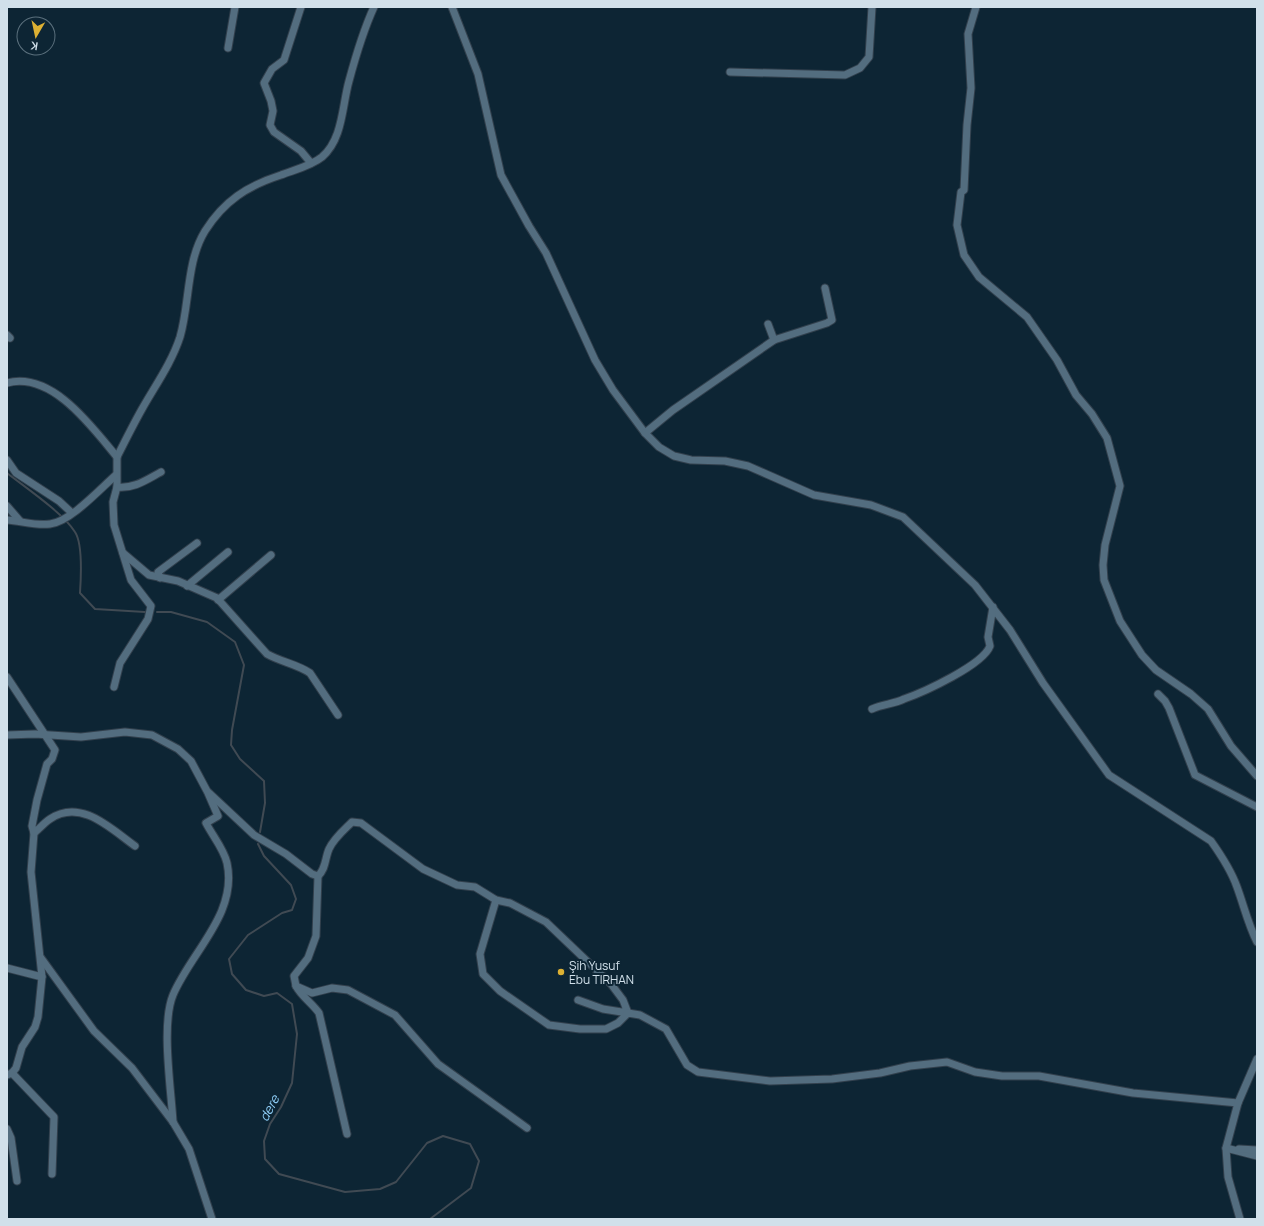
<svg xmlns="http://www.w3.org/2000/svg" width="1264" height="1226" viewBox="0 0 1264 1226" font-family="Manrope,sans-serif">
<rect width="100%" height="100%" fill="#0d2534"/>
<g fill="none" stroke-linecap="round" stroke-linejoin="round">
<g stroke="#404a53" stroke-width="2">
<path d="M7,473C26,488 63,513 75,532C83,544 81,578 80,593L95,609L145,612"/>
<polyline points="157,612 171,612 207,622 235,642 244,665 232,730 231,745 240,759 264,781 265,803 260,832"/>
<polyline points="258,844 264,856 291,885 296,899 292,910 282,913 248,935 229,959 232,974 246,990 264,996 277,993 292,1004 297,1034 292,1083 281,1107 270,1124 264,1141 265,1159 279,1174 345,1192 380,1189 396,1182 427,1143 443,1136 470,1144 479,1161 471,1188 430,1219"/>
</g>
<defs>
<g id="minor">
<polyline points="301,7 284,60 272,69 264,83 271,101 273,111 270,125 274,132 301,151 311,163"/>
<path d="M452,7L478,74L501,175L529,226L546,253L595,360L613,390L645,433L659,447L674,456L691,460L725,461L748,466L814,495L871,505L903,517L975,585L1010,630L1043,683L1109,775L1211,841C1221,855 1231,870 1237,887C1244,906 1248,924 1257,942"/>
<polyline points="976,7 968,34 971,88 967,125 964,190 961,192 957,225 964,255 979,277 1027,317 1057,360 1076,395 1092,414 1107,438 1120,486 1105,545 1103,565 1104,580 1120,621 1142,655 1156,670 1191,694 1208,709 1231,746 1257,776"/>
<polyline points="228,48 235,7"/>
<polyline points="730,72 845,75 860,68 869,57 872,7"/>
<polyline points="768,324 774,340"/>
<polyline points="7,335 10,338"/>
<path d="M7,383C52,371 92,427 117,457V487L113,502L114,525L131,580L151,606L148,619L120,663L114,687"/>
<polyline points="645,433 673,410 774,340 827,323 832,320 825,288"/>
<path d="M117,457C125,441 133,425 142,409C155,386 172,362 180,337C190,303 186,262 205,231C224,201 247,186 281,175C294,170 311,166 322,157C343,139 342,106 349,81C356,55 363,31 374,7"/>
<polyline points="7,460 16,473 59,501 72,513"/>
<path d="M117,487C134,489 146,480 161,472"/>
<polyline points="7,506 20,521"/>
<path d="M7,520C21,521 36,526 50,524C70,522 100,489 116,475"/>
<path d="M123,553L149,575L178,581L217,598L267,654C281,662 297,664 310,673L338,715"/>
<polyline points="160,578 158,572 197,543"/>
<polyline points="187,586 228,552"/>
<polyline points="218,600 271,555"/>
<polyline points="7,677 55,750 52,759 47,764 37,800 32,826 34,833 31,872 42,977 38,1017 35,1027 22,1047 16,1068 12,1073 7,1075"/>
<polyline points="1158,694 1165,701 1169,708 1195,775 1257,807"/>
<path d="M872,709C883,704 894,704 904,699C924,692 983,665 990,646L988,637L993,607"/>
<path d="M7,735L35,734L81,737L125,732L152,735L178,749L191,761L207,791L254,835L286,854L312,874L318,876C326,869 325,858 329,849C334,838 344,830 352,822L361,823L423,869L457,885L475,887L496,900L510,903L546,922L611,984L623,1000L628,1013L603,1009L578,1000"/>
<path d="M34,833C39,829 44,823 50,819C81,798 111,829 135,846"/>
<polyline points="318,876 316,936 308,958 294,976 296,986 312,993 332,988 348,990 395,1015 438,1064 527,1128"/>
<polyline points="496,900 480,954 483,974 500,991 549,1025 580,1029 606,1029 618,1023 628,1013 640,1015 666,1029 687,1065 698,1072 770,1081 832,1079 880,1073 910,1066 947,1062 975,1072 1002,1076 1039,1076 1133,1093 1238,1103"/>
<polyline points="41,958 94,1031 132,1068 173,1122 189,1149 212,1219"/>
<polyline points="7,968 42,977"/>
<path d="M296,986C302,997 312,1003 319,1013L347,1134"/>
<polyline points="12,1073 54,1117 52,1174"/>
<path d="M173,1122C171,1088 161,1024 173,995C191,952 238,914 227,863C224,849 212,835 206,823L218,816L208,793"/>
<polyline points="7,1129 11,1138 17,1181"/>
<polyline points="1226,1148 1257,1156"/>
<polyline points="1239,1149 1257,1150"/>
<polyline points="1240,1219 1228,1177 1226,1148 1238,1103 1257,1059"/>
</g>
</defs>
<use href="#minor" stroke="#32404d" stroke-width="9"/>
<use href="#minor" stroke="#536d7f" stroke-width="7"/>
</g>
<circle fill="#ddb133" stroke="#0d2534" stroke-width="1.5" cx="561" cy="972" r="4"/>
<g text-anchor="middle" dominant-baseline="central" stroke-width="4" stroke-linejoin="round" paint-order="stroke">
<g font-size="12" fill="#d1e0ea" stroke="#0d2534" text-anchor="start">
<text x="569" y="965">Şih Yusuf<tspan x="569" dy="14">Ebu TIRHAN</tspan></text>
</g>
<g font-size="13" font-style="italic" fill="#8ccbf4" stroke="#0d2534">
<text transform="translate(269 1108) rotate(-62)">dere</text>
</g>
</g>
<rect width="1264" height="1226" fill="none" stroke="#d1e0ea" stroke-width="16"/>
<g transform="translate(36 36) rotate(189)"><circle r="19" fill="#0d2534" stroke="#5b707d"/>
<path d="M0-3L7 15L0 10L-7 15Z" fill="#ddb133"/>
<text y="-6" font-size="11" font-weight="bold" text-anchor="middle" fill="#d1e0ea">K</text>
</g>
</svg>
